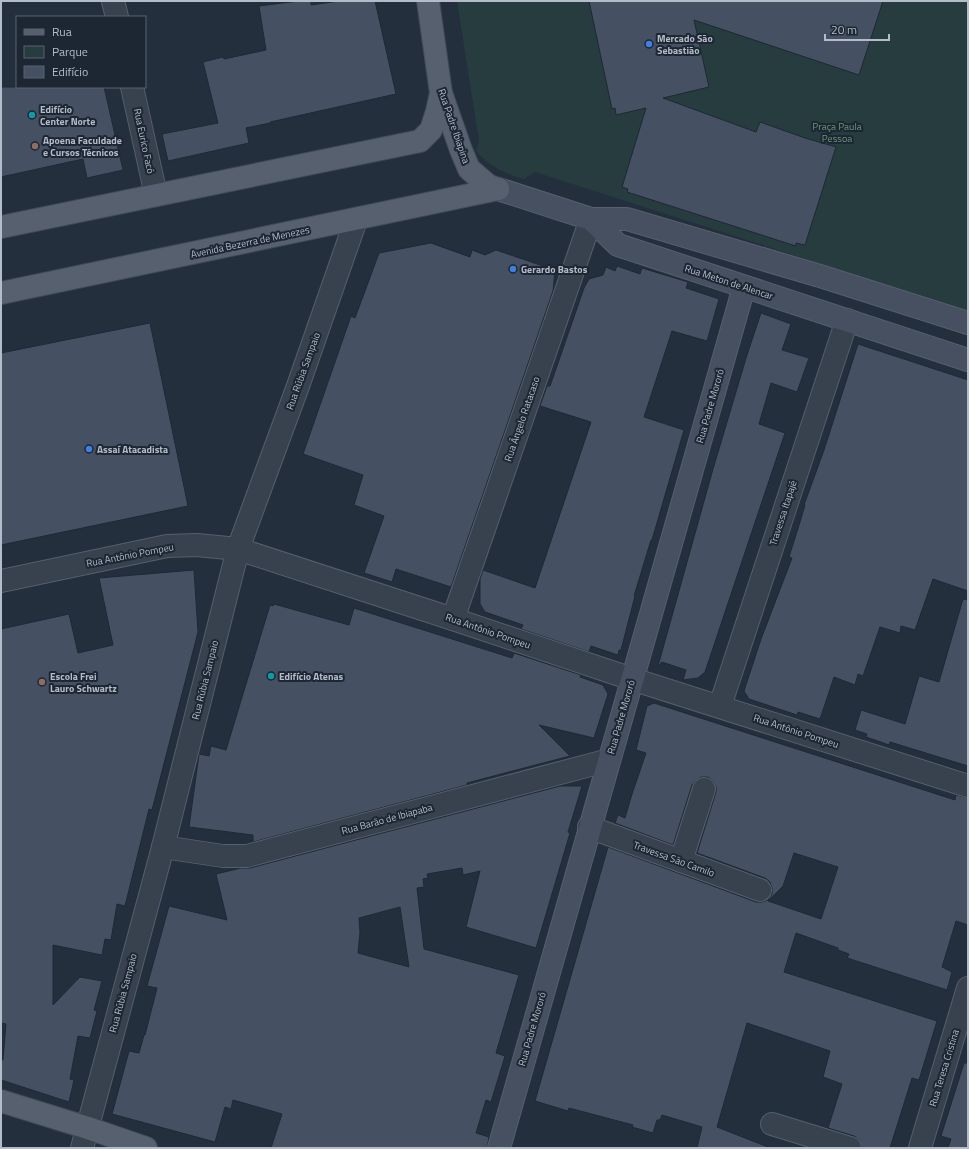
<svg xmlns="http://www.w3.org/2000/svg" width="969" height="1149" viewBox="0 0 969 1149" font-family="'Titillium Web',sans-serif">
<rect width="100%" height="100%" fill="#242f3e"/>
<path fill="#263c3f" d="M457,1H968V314L787,253L535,172L524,179C505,174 489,166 476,151L479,141Z"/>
<g fill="#455162" stroke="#1f2835" fill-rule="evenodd">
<polygon points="299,1 311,1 311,5 339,1 375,1 396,94 270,122 270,123 246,128 249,143 168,161 162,134 218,123 203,62 223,57 224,59 266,50 259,6"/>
<polygon points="589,1 883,1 859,75 694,20 709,87 663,98 756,132 760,122 805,138 836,147 805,245 796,243 796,246 627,192 628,189 622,187 646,108 616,115 615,108 612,109"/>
<polygon points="1,87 104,87 123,170 87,178 83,159 1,177"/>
<polygon points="431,243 470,257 472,250 485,255 496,250 555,270 553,291 451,587 396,569 392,582 364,573 384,516 354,505 363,475 303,454 351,316 355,318 379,253"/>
<polygon points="617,266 640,274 642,268 688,282 686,288 719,299 707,341 672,331 644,417 684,430 652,540 651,540 634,596 635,596 621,650 619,650 618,655 591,646 589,652 521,629 523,625 485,612 480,604 480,579 483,570 535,588 591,422 540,406 547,386 550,386 584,288 589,279 603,275 606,267 615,271"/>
<polygon points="761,313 791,324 782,350 809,358 797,392 771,383 759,424 785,433 705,672 698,678 683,680 686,670 662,662 658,666 713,469 747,355"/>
<polygon points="150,323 188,506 1,545 1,353"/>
<polygon points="858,344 968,380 968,591 933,579 915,630 901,626 900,633 880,627 863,676 858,674 855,685 834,677 820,719 798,712 797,715 749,699 744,691 761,639 792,558 789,557 800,522 805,505 804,505 824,450"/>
<polygon points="194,570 198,632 152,810 149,809 125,906 117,904 111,940 105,939 102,955 53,945 53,1005 80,977 102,981 94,1010 97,1011 90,1038 78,1036 70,1079 74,1080 69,1102 1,1080 1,1060 3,1060 6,1024 1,1023 1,629 69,614 78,653 113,645 99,578"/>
<polygon points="963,599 968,600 968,766 890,742 889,745 878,741 866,737 867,734 855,730 861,710 905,724 919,676 939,682"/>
<polygon points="274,604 349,625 354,608 512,658 514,653 581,675 580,677 603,685 608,694 594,738 539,725 570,756 467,783 467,785 253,842 253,835 189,827 199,754 209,756 211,746 226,750 270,605 273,606"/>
<path d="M654,703L955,800L956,795L968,798V925L956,921L942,967L952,972L947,990L847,958L849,954L838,950V948L796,933L784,972L937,1021L919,1080L912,1078L890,1148H862L859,1140L854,1136L828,1128L842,1084L823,1077L830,1051L747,1023L717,1127L768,1147V1148H697L702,1127L662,1115L660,1120H657L653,1133L632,1127L633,1125L569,1108L568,1111L535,1101L608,847L756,902H762L768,900L772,894V888L770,882L765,878L697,853L716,792V787L713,781L708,777H701L696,780L692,785L673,845L615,823L618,815L625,818L632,794L646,753L636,750L647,706ZM794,853L838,867L821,919L768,901L783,886Z"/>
<path d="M560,786H582L568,832L570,833L536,948L466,927L480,871L463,875L462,868L427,874L428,878L423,879L424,887L417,888L424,949L519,975L496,1053L505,1056L491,1102L486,1100L476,1133L489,1137L487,1148H271L282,1114L233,1100L231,1109L225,1107L215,1142L112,1114L129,1051L139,1053L144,1035H145L157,988L147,986L169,906L227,920L216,874L241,868H250ZM400,907L409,967L358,953L360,932L359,918Z"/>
<polygon points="964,1063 968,1063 968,1148 948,1148 951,1139 941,1136"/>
</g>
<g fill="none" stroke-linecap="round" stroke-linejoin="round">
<defs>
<g id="street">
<polyline points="113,1 117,17"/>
<polyline points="132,87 156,195"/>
<polyline points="1,581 167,546 197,545 238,549 453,619 632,679 968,786"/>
<polyline points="453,619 591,219"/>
<polyline points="720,706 847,320"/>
<polyline points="589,827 760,890"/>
<polyline points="163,847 223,856 247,856 609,760"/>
<polyline points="681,861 704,789"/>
<polyline points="772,1124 850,1148"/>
<polyline points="82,1148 163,847 238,549 298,386 356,220"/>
<polyline points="920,1148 968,988"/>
</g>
<g id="secondary">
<polyline points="498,189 591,219 618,245 968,360"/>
<polyline points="591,219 627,219 820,276 968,323"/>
<polyline points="499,1148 744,287"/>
</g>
<g id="primary">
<polyline points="428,1 441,93 461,150 469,169 489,186 498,189"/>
<polyline points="1,227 420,141 431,130 437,111 441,93"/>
<polyline points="1,293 498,189"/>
<polyline points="1,1101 88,1128 146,1148"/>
</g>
</defs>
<use href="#street" stroke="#565f6c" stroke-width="24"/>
<use href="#secondary" stroke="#565f6c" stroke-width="24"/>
<use href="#primary" stroke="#414a57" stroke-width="24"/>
<use href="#street" stroke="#38414e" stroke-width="22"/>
<use href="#secondary" stroke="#465061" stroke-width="22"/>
<use href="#primary" stroke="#56606e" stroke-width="22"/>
</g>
<g fill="#3f7fe0" stroke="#1d2633" stroke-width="1.5">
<circle cx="649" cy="44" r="4"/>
<circle cx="513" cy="269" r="4"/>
<circle cx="89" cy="449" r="4"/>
</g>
<g fill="#0f9aa8" stroke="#1d2633" stroke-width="1.5">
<circle cx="32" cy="115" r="4"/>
<circle cx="271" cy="676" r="4"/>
</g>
<g fill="#8d6e63" stroke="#1d2633" stroke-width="1.5">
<circle cx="35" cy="146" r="4"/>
<circle cx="42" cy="682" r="4"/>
</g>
<g text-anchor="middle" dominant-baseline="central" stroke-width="4" stroke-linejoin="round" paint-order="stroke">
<g font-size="10" font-weight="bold" fill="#b4bcc9" stroke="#1d2633" text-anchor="start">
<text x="657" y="38">Mercado São<tspan x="657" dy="12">Sebastião</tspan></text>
<text x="40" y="109">Edifício<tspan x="40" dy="12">Center Norte</tspan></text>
<text x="43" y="140">Apoena Faculdade<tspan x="43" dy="12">e Cursos Técnicos</tspan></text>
<text x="521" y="269">Gerardo Bastos</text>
<text x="97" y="449">Assaí Atacadista</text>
<text x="50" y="676">Escola Frei<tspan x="50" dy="12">Lauro Schwartz</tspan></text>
<text x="279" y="676">Edifício Atenas</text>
</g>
<g font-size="10" fill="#b4bcc9" stroke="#1d2633">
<text transform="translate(454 126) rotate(71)">Rua Padre Ibiapina</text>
<text transform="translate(144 141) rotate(78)">Rua Eurico Facó</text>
<text transform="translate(250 242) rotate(-12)">Avenida Bezerra de Menezes</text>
<text transform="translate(729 282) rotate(18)">Rua Meton de Alencar</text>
<text transform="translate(303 371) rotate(-70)">Rua Rúbia Sampaio</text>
<text transform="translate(710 406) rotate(-74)">Rua Padre Mororó</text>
<text transform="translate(522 419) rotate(-71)">Rua Ângelo Ratacaso</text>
<text transform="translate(783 513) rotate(-72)">Travessa Itapajé</text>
<text transform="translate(130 555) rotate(-11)">Rua Antônio Pompeu</text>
<text transform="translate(488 631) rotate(19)">Rua Antônio Pompeu</text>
<text transform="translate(205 680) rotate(-76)">Rua Rúbia Sampaio</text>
<text transform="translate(621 717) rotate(-74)">Rua Padre Mororó</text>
<text transform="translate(796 731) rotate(18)">Rua Antônio Pompeu</text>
<text transform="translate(387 819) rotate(-15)">Rua Barão de Ibiapaba</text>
<text transform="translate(674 859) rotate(20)">Travessa São Camilo</text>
<text transform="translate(123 993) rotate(-75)">Rua Rúbia Sampaio</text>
<text transform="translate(532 1029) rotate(-74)">Rua Padre Mororó</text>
<text transform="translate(944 1068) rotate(-73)">Rua Teresa Cristina</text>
</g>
<g font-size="10" fill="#6b9a76" stroke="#1d2633">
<text x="837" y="126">Praça Paula<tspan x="837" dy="12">Pessoa</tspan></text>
</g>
</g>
<rect width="969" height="1149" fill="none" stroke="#b4bcc9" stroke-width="4"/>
<rect x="16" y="16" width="130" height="72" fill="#1d2633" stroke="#59626f"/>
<rect x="24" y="29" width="20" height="6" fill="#56606e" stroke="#59626f"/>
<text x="52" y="36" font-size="12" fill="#b4bcc9">Rua</text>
<rect x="24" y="46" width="20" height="12" fill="#263c3f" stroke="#59626f"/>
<text x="52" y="56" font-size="12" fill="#b4bcc9">Parque</text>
<rect x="24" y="66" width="20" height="12" fill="#455162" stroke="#59626f"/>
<text x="52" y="76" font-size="12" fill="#b4bcc9">Edifício</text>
<path d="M825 34v6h64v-6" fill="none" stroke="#b4bcc9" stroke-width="2"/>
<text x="831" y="34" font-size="12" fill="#b4bcc9" stroke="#1d2633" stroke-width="3" paint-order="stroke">20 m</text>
</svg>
